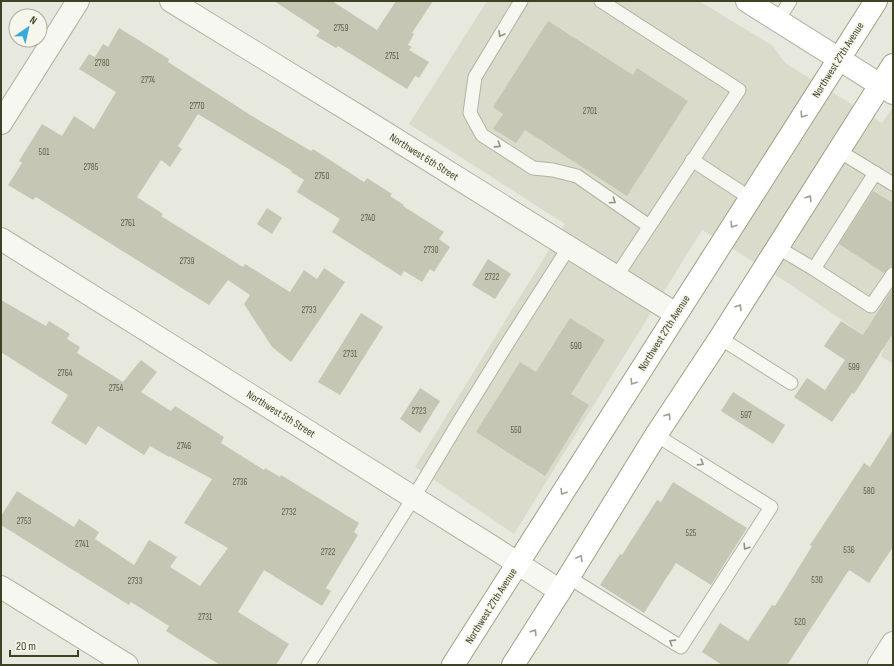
<svg xmlns="http://www.w3.org/2000/svg" width="894" height="666" viewBox="0 0 894 666" font-family="'Sofia Sans Condensed',sans-serif">
<rect width="100%" height="100%" fill="#e8e9de"/>
<polygon fill="#dadbcb" points="487,1 699,1 773,46 785,63 882,123 893,107 893,364 881,356 884,349 788,283 702,230 514,534 415,467 565,224 409,124"/>
<g fill="#c5c6b4">
<polygon points="274,1 332,1 377,30 396,1 433,1 412,33 414,34 408,45 412,47 409,50 429,62 419,78 415,76 407,89 338,46 336,48 316,36 320,31"/>
<polygon points="548,21 633,75 637,68 688,101 627,196 525,130 516,143 493,129 503,114 493,107"/>
<polygon points="119,28 169,59 168,62 252,116 311,151 313,149 364,182 367,178 392,194 390,196 404,205 403,206 444,232 439,239 450,247 434,272 430,269 422,282 404,271 401,276 332,232 340,219 297,192 304,180 291,172 292,171 198,114 178,146 182,149 170,167 161,160 137,197 163,214 161,216 243,267 245,264 290,292 304,270 317,279 324,268 345,282 291,362 272,347 244,304 250,295 228,280 209,305 36,197 33,200 8,185 22,163 19,161 42,124 62,136 74,116 94,129 116,92 79,69 89,54 95,57 103,44 108,47"/>
<polygon points="873,191 893,203 893,266 889,267 884,273 839,244"/>
<polygon points="267,208 282,218 272,234 257,224"/>
<polygon points="488,259 511,274 495,299 472,285"/>
<polygon points="893,288 893,333 854,394 852,393 832,422 794,397 807,378 825,390 845,360 824,346 841,321 863,335"/>
<polygon points="1,300 46,326 49,321 70,334 67,339 80,347 77,353 123,382 141,360 157,372 141,392 171,411 175,406 224,437 221,443 264,470 265,468 280,477 281,475 359,523 354,532 358,535 326,588 331,591 322,606 264,570 238,612 289,644 276,665 220,665 166,631 169,626 131,602 129,605 1,525 1,516 17,491 74,527 79,519 99,532 95,539 134,565 149,540 177,557 170,567 200,586 228,548 184,523 212,479 169,456 169,457 150,446 144,455 98,426 86,445 51,423 68,395 1,352"/>
<polygon points="361,313 383,327 340,395 318,382"/>
<polygon points="570,318 605,340 571,394 589,405 545,476 476,432 520,362 536,372"/>
<polygon points="420,388 440,401 420,433 400,419"/>
<polygon points="733,392 785,425 773,444 721,411"/>
<polygon points="893,430 893,547 869,583 849,570 787,665 722,665 702,652 720,623 748,641 772,605 775,606 812,546 810,545 864,463 870,467"/>
<polygon points="673,482 747,528 711,585 676,563 644,613 600,585 620,554 622,555 657,500 661,502"/>
</g>
<g fill="none" stroke-linecap="round" stroke-linejoin="round">
<defs>
<g id="service">
<polyline points="521,1 475,77 470,113 482,135 533,168 553,170 577,176 649,226"/>
<polyline points="601,1 739,90 616,277"/>
<polyline points="778,20 790,1"/>
<polyline points="839,151 893,184"/>
<polyline points="692,160 750,198"/>
<polyline points="777,247 814,269 871,306 893,274"/>
<polyline points="814,269 875,173"/>
<polyline points="720,338 791,383"/>
<polyline points="568,577 681,647 771,507 656,435"/>
<polyline points="308,665 414,497 460,420 512,336 569,247"/>
</g>
<g id="minor">
<polyline points="171,1 363,119 676,314"/>
<polyline points="1,123 78,1"/>
<polyline points="1,239 494,548 560,591"/>
<polyline points="1,587 127,665"/>
<polyline points="879,665 893,643"/>
</g>
<polyline id="secondary" points="747,1 893,93"/>
<g id="trunk">
<polyline points="453,665 876,1"/>
<polyline points="513,665 560,591 656,435 720,338 893,65"/>
</g>
</defs>
<use href="#service" stroke="#b2b3a3" stroke-width="15"/>
<use href="#minor" stroke="#b2b3a3" stroke-width="24"/>
<use href="#secondary" stroke="#b2b3a3" stroke-width="24"/>
<use href="#trunk" stroke="#9fa184" stroke-width="24"/>
<use href="#service" stroke="#f6f7f1" stroke-width="13"/>
<use href="#minor" stroke="#f6f7f1" stroke-width="22"/>
<use href="#secondary" stroke="#fff" stroke-width="22"/>
<use href="#trunk" stroke="#fff" stroke-width="22"/>
</g>
<defs><path id="oneway-chevron" d="M-2-3.5L2.5 0L-2 3.5" fill="none" stroke-width="1.6" stroke-linecap="round" stroke-linejoin="round"/></defs>
<g stroke="#919381">
<use href="#oneway-chevron" transform="translate(501 34) rotate(121)"/>
<use href="#oneway-chevron" transform="translate(498 145) rotate(33)"/>
<use href="#oneway-chevron" transform="translate(613 201) rotate(34)"/>
<use href="#oneway-chevron" transform="translate(701 463) rotate(32)"/>
<use href="#oneway-chevron" transform="translate(746 547) rotate(123)"/>
<use href="#oneway-chevron" transform="translate(672 642) rotate(-148)"/>
</g>
<g stroke="#9fa092">
<use href="#oneway-chevron" transform="translate(803 115) rotate(123)"/>
<use href="#oneway-chevron" transform="translate(809 198) rotate(-57)"/>
<use href="#oneway-chevron" transform="translate(733 225) rotate(123)"/>
<use href="#oneway-chevron" transform="translate(739 307) rotate(-58)"/>
<use href="#oneway-chevron" transform="translate(633 382) rotate(122)"/>
<use href="#oneway-chevron" transform="translate(668 416) rotate(-57)"/>
<use href="#oneway-chevron" transform="translate(563 492) rotate(122)"/>
<use href="#oneway-chevron" transform="translate(580 558) rotate(-59)"/>
<use href="#oneway-chevron" transform="translate(534 632) rotate(-57)"/>
</g>
<g text-anchor="middle" dominant-baseline="central" stroke-width="3.5" stroke-linejoin="round" paint-order="stroke">
<g font-size="9" fill="#606249">
<text x="341" y="28">2759</text>
<text x="392" y="56">2751</text>
<text x="102" y="63">2780</text>
<text x="148" y="80">2774</text>
<text x="197" y="106">2770</text>
<text x="590" y="111">2701</text>
<text x="44" y="152">501</text>
<text x="91" y="167">2785</text>
<text x="322" y="176">2750</text>
<text x="368" y="218">2740</text>
<text x="128" y="223">2761</text>
<text x="431" y="250">2730</text>
<text x="187" y="261">2739</text>
<text x="492" y="277">2722</text>
<text x="309" y="310">2733</text>
<text x="576" y="346">590</text>
<text x="350" y="354">2731</text>
<text x="854" y="367">599</text>
<text x="65" y="373">2764</text>
<text x="116" y="388">2754</text>
<text x="419" y="411">2723</text>
<text x="746" y="415">597</text>
<text x="516" y="430">550</text>
<text x="184" y="446">2746</text>
<text x="240" y="482">2736</text>
<text x="869" y="491">580</text>
<text x="289" y="512">2732</text>
<text x="24" y="521">2753</text>
<text x="691" y="533">525</text>
<text x="82" y="544">2741</text>
<text x="849" y="550">536</text>
<text x="328" y="552">2722</text>
<text x="817" y="580">530</text>
<text x="135" y="581">2733</text>
<text x="205" y="617">2731</text>
<text x="800" y="622">520</text>
</g>
<g font-size="11" fill="#3f4125" stroke="#f6f6ed">
<text transform="translate(838 60) rotate(-58)">Northwest 27th Avenue</text>
<text transform="translate(424 157) rotate(32)">Northwest 6th Street</text>
<text transform="translate(664 333) rotate(-58)">Northwest 27th Avenue</text>
<text transform="translate(281 414) rotate(32)">Northwest 5th Street</text>
<text transform="translate(491 606) rotate(-58)">Northwest 27th Avenue</text>
</g>
</g>
<rect width="894" height="666" fill="none" stroke="#3f4125" stroke-width="4"/>
<g transform="translate(28 28) rotate(34)"><circle r="19" fill="#f6f6ed" stroke="#adae9d"/>
<path d="M0-3L7 15L0 10L-7 15Z" fill="#36aada"/>
<text y="-6" font-size="11" font-weight="bold" text-anchor="middle" fill="#3f4125">N</text>
</g>
<path d="M10 650v6h68v-6" fill="none" stroke="#3f4125" stroke-width="2"/>
<text x="16" y="650" font-size="12" fill="#3f4125" stroke="#f6f6ed" stroke-width="3" paint-order="stroke">20 m</text>
</svg>
